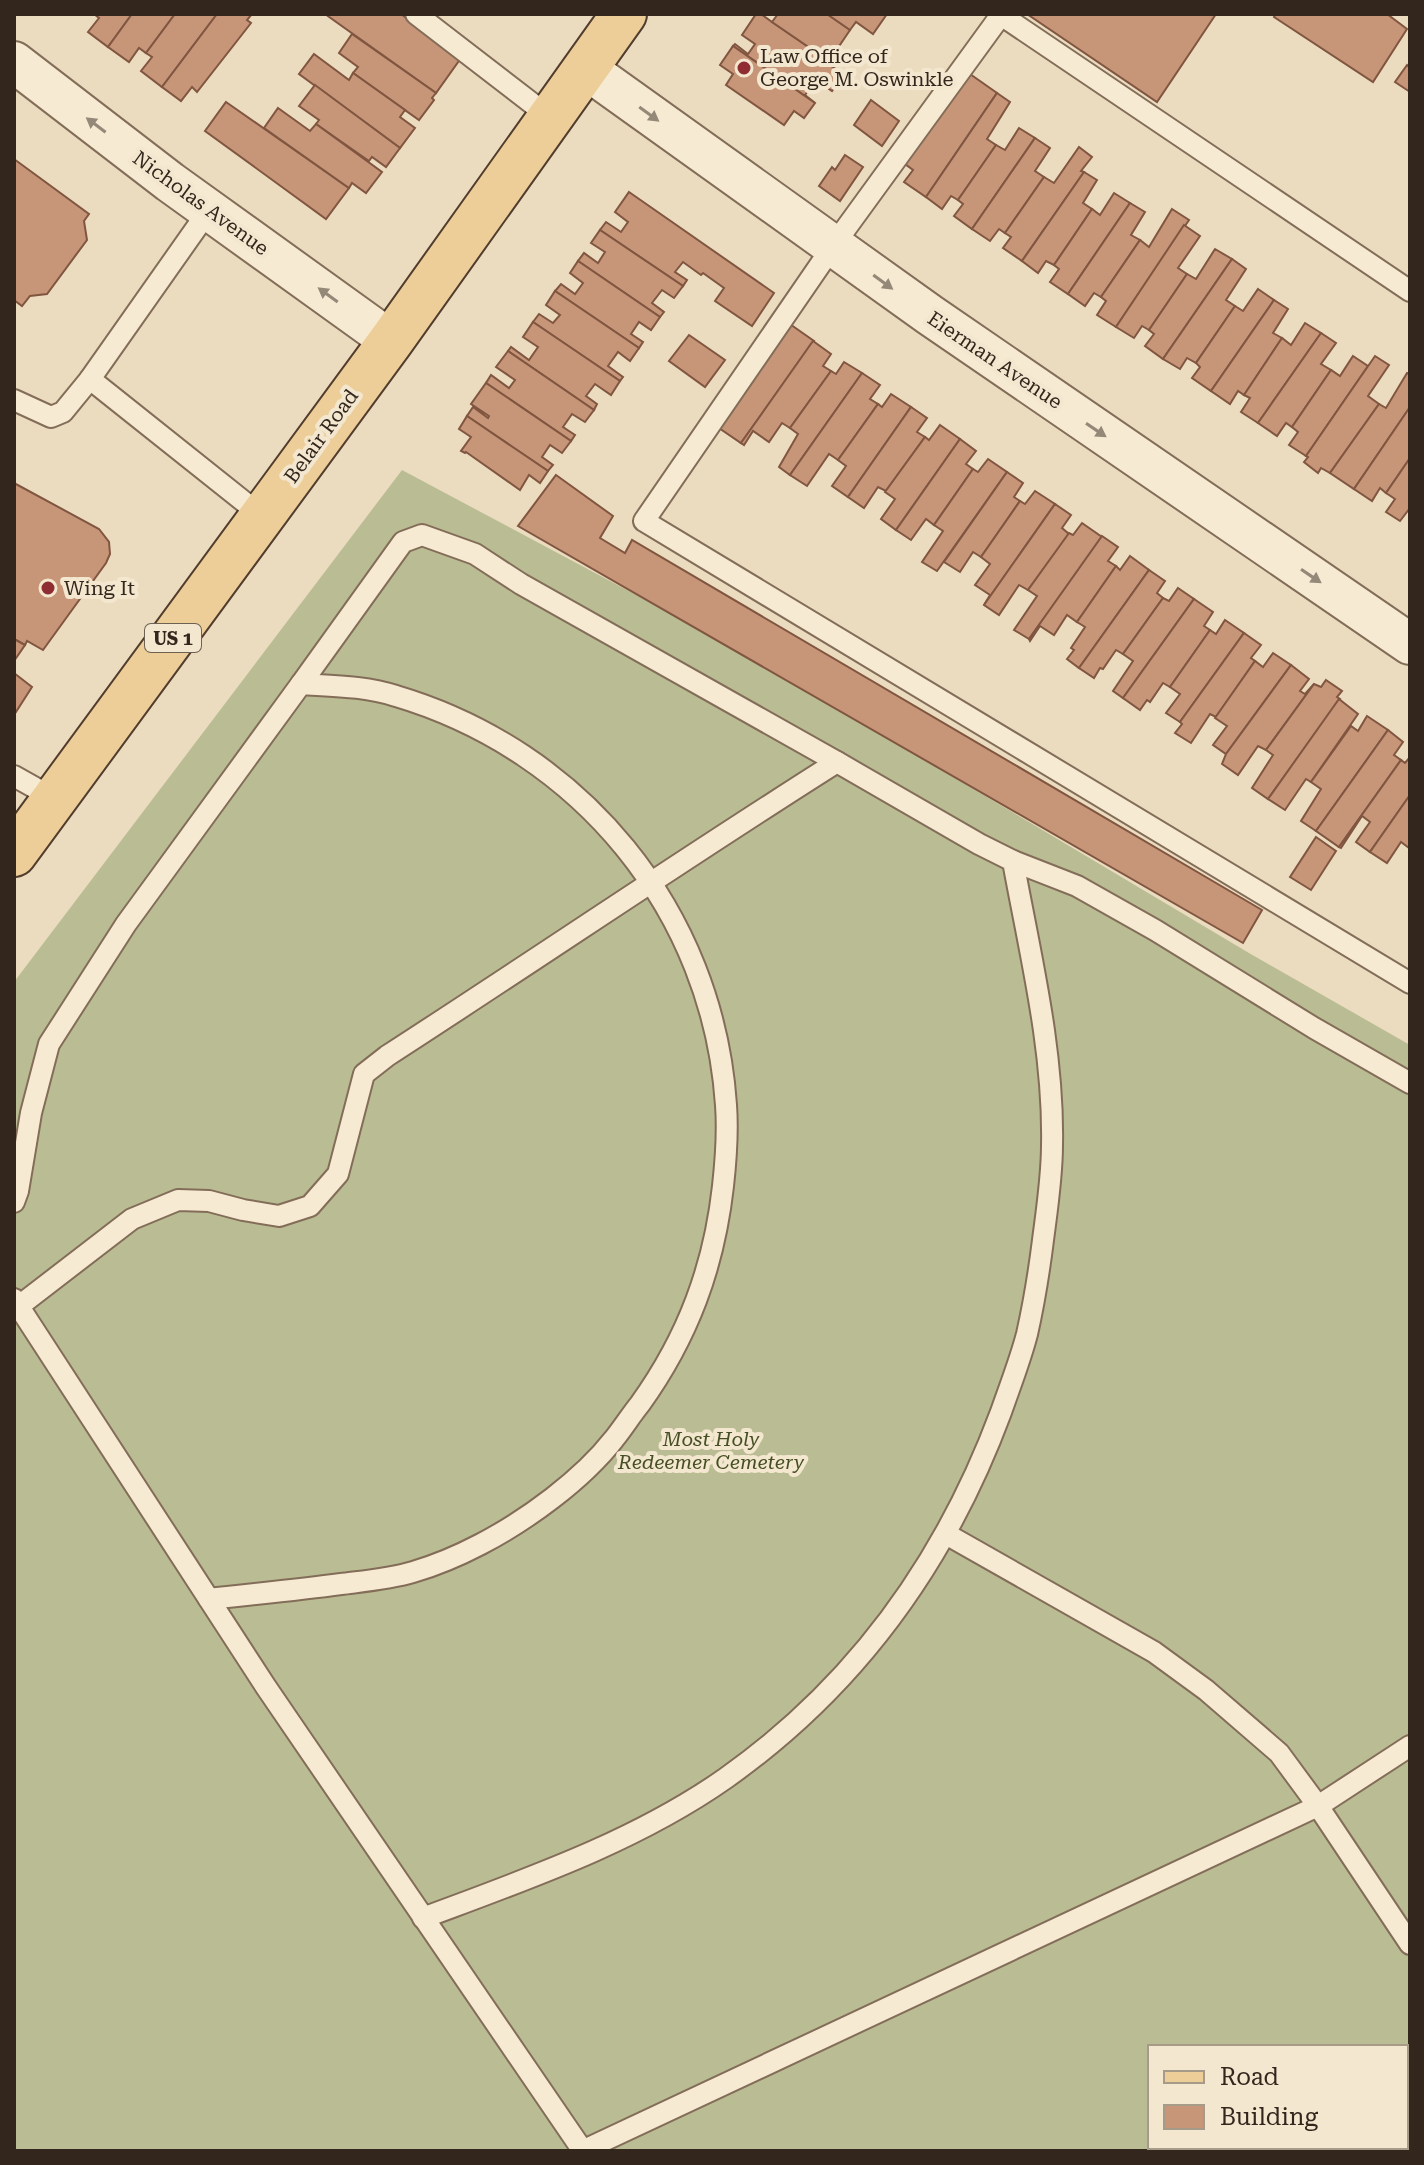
<svg xmlns="http://www.w3.org/2000/svg" width="1424" height="2165" viewBox="0 0 1424 2165" font-family="'Roboto Serif',serif">
<rect width="100%" height="100%" fill="#ebdcc0"/>
<path fill="#babd94" fill-rule="evenodd" d="M402,470L745,653L1249,953L1410,1045V2151H14V982ZM1150,2047H1406V2147H1150Z"/>
<g fill="#c79578" stroke="#815640" stroke-width="2">
<polygon points="94,14 132,14 108,47 88,32 99,18"/>
<polygon points="132,14 175,14 146,53 139,48 129,62 108,47"/>
<polygon points="175,14 217,14 162,87 141,71 152,57 146,53"/>
<polygon points="217,14 252,14 247,20 251,23 197,92 192,87 181,101 162,87"/>
<polygon points="325,14 401,14 461,58 436,93"/>
<polygon points="756,14 761,14 772,22 829,61 827,63 843,74 832,91 816,80 805,95 815,103 733,46 735,44 748,54 755,44 742,35"/>
<polygon points="778,14 827,14 850,30 829,61 772,22"/>
<polygon points="827,14 887,14 873,34 856,22 850,30"/>
<polygon points="1027,14 1216,14 1157,102"/>
<polygon points="1276,14 1387,14 1407,29 1373,82 1274,17"/>
<polygon points="352,34 436,93 432,98 434,100 419,120 353,73 358,67 339,53"/>
<polygon points="733,46 815,103 804,118 794,111 784,125 726,85 733,74 720,65"/>
<polygon points="314,54 349,80 353,73 405,110 400,117 415,128 400,148 299,74"/>
<polygon points="1407,65 1410,68 1410,92 1395,82"/>
<polygon points="970,74 997,93 926,197 904,182 913,170 905,164"/>
<polygon points="315,85 400,148 386,167 372,157 369,161 316,124 319,120 299,106"/>
<polygon points="997,93 1010,102 987,139 996,145 958,200 951,196 942,209 926,197"/>
<polygon points="871,100 899,121 882,146 854,125"/>
<polygon points="226,102 349,188 326,219 205,131"/>
<polygon points="278,108 310,131 316,124 382,172 366,193 352,183 349,188 264,128"/>
<polygon points="1019,128 1035,138 972,229 954,216 963,204 958,200 996,145 1005,150"/>
<polygon points="1035,138 1050,148 1035,171 1044,177 1005,233 999,229 990,241 972,229"/>
<polygon points="1079,147 1092,157 1081,171 1084,172 1022,261 1003,248 1011,237 1005,233 1044,177 1054,183"/>
<polygon points="845,155 863,167 840,201 819,186 832,167 835,170"/>
<polygon points="14,159 89,214 84,221 87,240 47,294 30,296 22,306 14,300"/>
<polygon points="1084,172 1097,180 1083,203 1092,209 1054,265 1046,261 1038,273 1022,261"/>
<polygon points="629,192 774,293 752,326 715,301 724,288 703,273 701,275 683,262 675,272 687,280 683,286 600,230 606,222 621,232 628,222 615,212"/>
<polygon points="1114,193 1130,203 1068,294 1050,282 1059,269 1054,265 1092,209 1100,215"/>
<polygon points="1130,203 1145,212 1131,235 1140,240 1101,297 1094,293 1085,306 1068,294"/>
<polygon points="1172,209 1189,220 1116,327 1097,315 1106,301 1101,297 1140,240 1149,247"/>
<polygon points="1184,225 1200,236 1178,268 1187,274 1149,330 1142,326 1134,338 1116,327"/>
<polygon points="600,230 683,286 674,298 662,290 652,303 664,312 660,317 578,261 584,253 598,263 605,252 591,243"/>
<polygon points="1215,249 1232,259 1163,359 1145,346 1154,334 1149,330 1187,274 1196,279"/>
<polygon points="1232,259 1246,269 1226,300 1235,306 1196,363 1187,358 1180,369 1163,359"/>
<polygon points="578,261 660,317 651,330 639,322 631,334 643,342 639,348 555,291 561,284 575,294 583,283 570,273"/>
<polygon points="1258,289 1274,300 1211,391 1192,378 1200,367 1196,363 1235,306 1243,311"/>
<polygon points="555,291 639,348 630,361 618,352 608,366 623,377 620,381 533,322 539,314 553,323 560,315 546,305"/>
<polygon points="1274,300 1288,309 1273,333 1282,338 1244,395 1238,391 1230,404 1211,391"/>
<polygon points="533,322 620,381 611,395 595,384 586,396 597,404 594,410 508,351 511,347 529,360 538,347 523,337"/>
<polygon points="787,322 814,341 741,443 716,426"/>
<polygon points="1305,323 1321,333 1258,423 1241,412 1250,398 1244,395 1282,338 1291,345"/>
<polygon points="1321,333 1336,343 1321,364 1331,370 1292,427 1286,423 1277,436 1258,423"/>
<polygon points="689,335 725,360 705,387 669,361"/>
<polygon points="813,341 831,354 823,366 831,371 790,428 782,423 769,442 753,431 744,445 741,443"/>
<polygon points="508,351 594,410 585,422 572,414 563,427 575,435 571,441 486,383 491,375 509,388 515,380 496,367"/>
<polygon points="1353,356 1368,366 1306,456 1289,445 1298,432 1292,427 1331,370 1340,376"/>
<polygon points="1375,356 1389,365 1368,396 1379,404 1330,473 1321,468 1318,473 1304,462 1308,457 1306,456"/>
<polygon points="844,362 862,373 790,475 779,467 798,434 790,428 831,371 836,374"/>
<polygon points="862,373 880,385 870,399 878,404 838,460 829,454 807,486 790,475"/>
<polygon points="1407,373 1409,374 1410,373 1410,407 1354,489 1330,473 1379,404 1386,408"/>
<polygon points="486,383 571,441 562,453 550,445 542,457 553,465 548,471 467,416 473,407 488,418 489,416 471,404"/>
<polygon points="891,394 911,407 848,497 832,486 846,466 838,460 878,404 882,407"/>
<polygon points="911,407 927,418 917,432 925,437 886,491 878,487 864,508 848,497"/>
<polygon points="1410,407 1410,458 1386,493 1380,488 1372,501 1354,489"/>
<polygon points="467,416 548,471 540,483 529,475 520,490 466,452 465,453 461,451 471,437 459,429"/>
<polygon points="940,425 960,439 896,530 881,519 895,499 885,492 925,437 929,440"/>
<polygon points="960,439 976,451 966,464 973,469 934,525 926,519 911,540 896,530"/>
<polygon points="1410,458 1410,508 1400,521 1386,512 1395,499 1386,493"/>
<polygon points="988,459 1007,472 937,571 922,562 943,531 934,525 973,469 978,472"/>
<polygon points="1007,472 1023,483 1014,497 1020,501 981,557 973,552 960,572 944,562"/>
<polygon points="556,475 613,516 600,538 625,553 632,540 1262,910 1243,943 518,526"/>
<polygon points="14,483 99,529 109,542 110,554 106,563 43,650 27,641 25,645 14,639"/>
<polygon points="1035,491 1055,504 984,605 990,595 975,585 990,564 981,557 1020,501 1025,504"/>
<polygon points="1055,504 1071,515 1062,528 1069,534 1028,590 1019,585 999,615 984,605"/>
<polygon points="1082,523 1102,537 1029,639 1014,630 1037,596 1028,590 1069,533 1073,535"/>
<polygon points="1102,536 1118,547 1108,561 1116,566 1077,622 1067,615 1054,635 1040,626 1030,641 1029,639"/>
<polygon points="1130,556 1149,570 1079,668 1067,659 1074,650 1071,648 1085,627 1077,622 1116,566 1120,570"/>
<polygon points="1149,570 1165,581 1157,593 1163,598 1123,654 1116,650 1103,669 1100,668 1094,678 1079,668"/>
<polygon points="1178,588 1194,599 1123,698 1113,691 1133,661 1123,654 1163,598 1169,601"/>
<polygon points="1194,599 1213,612 1204,626 1210,630 1170,687 1163,683 1150,702 1147,700 1140,710 1123,698"/>
<polygon points="1225,620 1244,633 1180,722 1166,713 1180,694 1170,687 1210,630 1216,634"/>
<polygon points="1244,633 1261,645 1251,658 1255,661 1216,717 1210,714 1191,743 1175,733 1182,724 1180,722"/>
<polygon points="14,639 25,645 14,661"/>
<polygon points="1273,653 1291,665 1226,754 1213,745 1227,726 1215,718 1255,661 1263,667"/>
<polygon points="1291,665 1309,679 1300,691 1305,694 1314,684 1266,750 1258,746 1238,775 1222,764 1226,754"/>
<polygon points="14,673 32,687 14,715"/>
<polygon points="1326,680 1342,691 1337,697 1340,699 1268,799 1252,788 1273,755 1266,750 1314,684 1321,687"/>
<polygon points="1339,699 1358,714 1311,782 1306,779 1285,810 1268,799"/>
<polygon points="1367,716 1388,730 1316,831 1301,821 1321,789 1311,782 1351,726 1358,731"/>
<polygon points="1388,730 1403,742 1394,755 1401,760 1339,847 1316,831"/>
<polygon points="1410,757 1410,795 1370,852 1356,842 1370,822 1362,816 1341,848 1339,847 1401,760 1405,763"/>
<polygon points="1410,795 1410,846 1409,848 1401,842 1387,863 1370,852"/>
<polygon points="1316,837 1336,851 1311,890 1290,877"/>
</g>
<g fill="none" stroke-linecap="round" stroke-linejoin="round">
<defs>
<g id="lane">
<polyline points="416,14 551,118"/>
<polyline points="209,210 90,379 262,516"/>
<polyline points="1410,291 1001,15 833,246 644,521 1410,983"/>
<polyline points="14,400 51,417 63,412 90,379"/>
<polyline points="301,684 403,542 422,535 475,554 521,584 837,762"/>
<polyline points="14,776 55,799"/>
<polyline points="1013,861 1077,886 1155,930 1314,1028 1410,1083"/>
<path d="M14,1202L18,1191L31,1113L49,1044L126,924L301,684C333,686 366,686 396,696C581,751 713,911 726,1105C728,1132 726,1159 723,1186C714,1267 688,1337 640,1404C631,1415 623,1428 614,1439C582,1480 527,1520 481,1544C460,1555 437,1565 413,1572C390,1579 365,1581 341,1584C297,1590 253,1594 209,1599"/>
<polyline points="14,1299 266,1687 583,2151"/>
<path d="M19,1306L132,1219L178,1200L209,1201L243,1210L279,1216L310,1206L338,1174L364,1074L387,1056C537,959 685,858 837,762L979,844L1013,861C1030,954 1054,1050 1052,1145C1052,1177 1047,1209 1043,1240C1039,1272 1034,1303 1027,1334C1020,1361 1010,1386 1001,1412C946,1560 856,1686 726,1778C635,1842 527,1879 423,1918"/>
<polyline points="946,1534 1154,1652 1206,1690 1279,1753 1318,1806 1410,1944"/>
<polyline points="1406,2118 1410,2115"/>
<polyline points="582,2151 1318,1806 1410,1746"/>
<polyline points="1360,2151 1365,2147"/>
</g>
<g id="street">
<polyline points="14,62 170,182 391,341"/>
<polyline points="585,68 930,315 1410,644"/>
</g>
<polyline id="primary" points="14,854 391,341 624,14"/>
</defs>
<use href="#lane" stroke="#836d59" stroke-width="24"/>
<use href="#street" stroke="#836d59" stroke-width="44"/>
<use href="#primary" stroke="#513c2d" stroke-width="48"/>
<use href="#lane" stroke="#f6ead3" stroke-width="20"/>
<use href="#street" stroke="#f6ead3" stroke-width="40"/>
<use href="#primary" stroke="#edce99" stroke-width="44"/>
</g>
<defs><path id="oneway-solid" d="M-6-.8H1V-3.2L6.5 0L1 3.2V.8H-6Z" transform="scale(2)"/></defs>
<g fill="#948878">
<use href="#oneway-solid" transform="translate(649 114) rotate(36)"/>
<use href="#oneway-solid" transform="translate(96 125) rotate(-143)"/>
<use href="#oneway-solid" transform="translate(883 282) rotate(36)"/>
<use href="#oneway-solid" transform="translate(328 295) rotate(-144)"/>
<use href="#oneway-solid" transform="translate(1096 430) rotate(34)"/>
<use href="#oneway-solid" transform="translate(1311 576) rotate(34)"/>
</g>
<g fill="#8f2d33" stroke="#f3e7cf" stroke-width="3">
<circle cx="744" cy="68" r="8"/>
<circle cx="48" cy="588" r="8"/>
</g>
<g text-anchor="middle" dominant-baseline="central" stroke-width="8" stroke-linejoin="round" paint-order="stroke">
<rect fill="#f3e7cf" stroke="#6d6152" stroke-width="2" x="145" y="624" width="56" height="28" rx="6"/>
<g font-size="18" font-weight="bold" fill="#33271d">
<text x="173" y="638">US 1</text>
</g>
<g font-size="20" fill="#33271d" stroke="#f3e7cf" text-anchor="start">
<text x="760" y="56">Law Office of<tspan x="760" dy="23">George M. Oswinkle</tspan></text>
<text x="64" y="588">Wing It</text>
</g>
<g font-size="20" fill="#33271d" stroke="#f3e7cf">
<text transform="translate(201 203) rotate(36)">Nicholas Avenue</text>
<text transform="translate(995 360) rotate(34)">Eierman Avenue</text>
<text transform="translate(321 436) rotate(-54)">Belair Road</text>
</g>
<g font-size="20" font-style="italic" fill="#464f24" stroke="#f3e7cf">
<text x="711" y="1439">Most Holy<tspan x="711" dy="23">Redeemer Cemetery</tspan></text>
</g>
</g>
<rect width="1424" height="2165" fill="none" stroke="#33271d" stroke-width="32"/>
<rect x="1148" y="2045" width="260" height="104" fill="#f3e7cf" stroke="#a69a88" stroke-width="2"/>
<rect x="1164" y="2071" width="40" height="12" fill="#edce99" stroke="#a69a88" stroke-width="2"/>
<text x="1220" y="2085" font-size="24" fill="#33271d">Road</text>
<rect x="1164" y="2105" width="40" height="24" fill="#c79578" stroke="#a69a88" stroke-width="2"/>
<text x="1220" y="2125" font-size="24" fill="#33271d">Building</text>
</svg>
